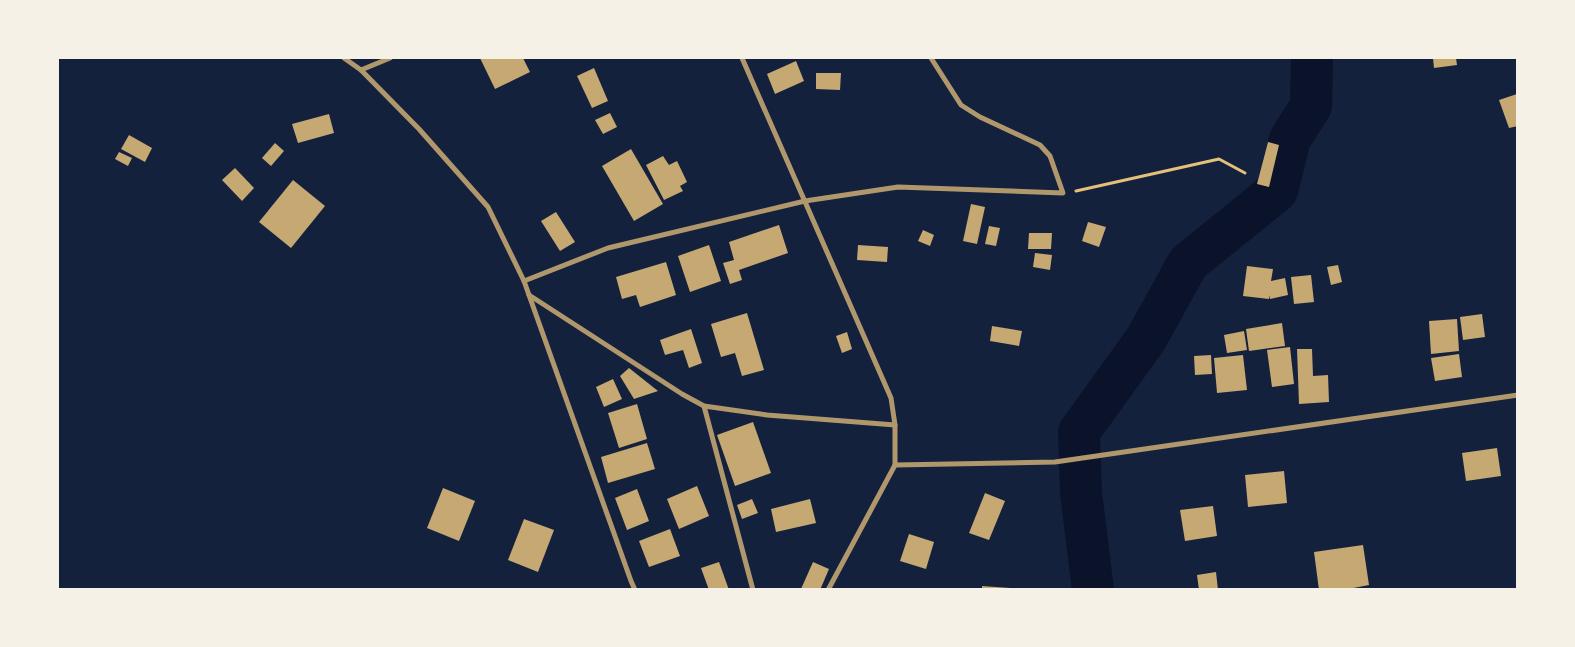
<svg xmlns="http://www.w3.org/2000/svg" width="1575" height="647" viewBox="0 0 1575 647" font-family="Poppins,sans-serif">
<rect width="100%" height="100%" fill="#14213d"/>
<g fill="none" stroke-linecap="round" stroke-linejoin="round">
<polyline stroke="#0b132b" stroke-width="42" points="1093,590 1081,493 1079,432 1146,339 1188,263 1277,191 1290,139 1311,106 1312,58"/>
</g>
<g fill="#c6a872">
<polygon points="480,58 523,58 530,72 495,89"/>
<polygon points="1433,58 1456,58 1457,65 1434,68"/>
<polygon points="796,61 804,81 775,94 767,74"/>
<polygon points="594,68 608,101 592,108 577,76"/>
<polygon points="816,73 841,73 840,90 816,89"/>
<polygon points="1517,94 1518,126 1509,128 1499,100"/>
<polygon points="610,113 617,127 603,134 595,120"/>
<polygon points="329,114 334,133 298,143 292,124"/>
<polygon points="129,135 152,148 145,162 121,149"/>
<polygon points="1268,142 1279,145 1269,187 1257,184"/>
<polygon points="275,143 284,151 271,166 262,158"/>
<polygon points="631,149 663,204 634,221 602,166"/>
<polygon points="119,152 132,158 128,166 115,159"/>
<polygon points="663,156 669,165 677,161 687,182 680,186 683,191 664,200 646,165"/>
<polygon points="235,168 254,188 242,201 222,180"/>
<polygon points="293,180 325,206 291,248 259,222"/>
<polygon points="971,204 985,207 977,244 963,241"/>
<polygon points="556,212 575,242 560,251 541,221"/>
<polygon points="1088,222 1106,227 1099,247 1082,241"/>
<polygon points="779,225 788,253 739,270 742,280 730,284 723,263 734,260 729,242"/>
<polygon points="989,226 1000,228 996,246 985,244"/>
<polygon points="923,230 934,235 930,246 918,241"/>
<polygon points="1029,233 1052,233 1051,249 1028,249"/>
<polygon points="709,245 721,281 690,292 678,256"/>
<polygon points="858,245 888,247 887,262 857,260"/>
<polygon points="1035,253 1052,255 1050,270 1033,267"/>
<polygon points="666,262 676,295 640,307 636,295 622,299 616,277"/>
<polygon points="1338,265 1342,282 1331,285 1327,267"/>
<polygon points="1247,266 1273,269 1271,281 1285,278 1288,295 1270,299 1269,295 1269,299 1243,296"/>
<polygon points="1311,275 1314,302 1294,304 1291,277"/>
<polygon points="747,313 764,370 742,376 735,353 721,357 711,324"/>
<polygon points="1482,314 1485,337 1463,340 1460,317"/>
<polygon points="1457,319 1459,351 1431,354 1429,321"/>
<polygon points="1282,323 1285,346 1249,351 1246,329"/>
<polygon points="992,326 1022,331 1019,346 990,341"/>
<polygon points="691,329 702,363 689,368 683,350 665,355 660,340"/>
<polygon points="1244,331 1247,350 1227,353 1224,335"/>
<polygon points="847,332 852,349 842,353 836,336"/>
<polygon points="1290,347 1294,384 1272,387 1267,350"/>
<polygon points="1297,349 1312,349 1313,376 1328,375 1329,402 1299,404"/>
<polygon points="1459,354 1462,377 1435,381 1431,358"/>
<polygon points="1211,355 1212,374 1195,375 1194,356"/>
<polygon points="1243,355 1247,390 1217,393 1214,358"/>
<polygon points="629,368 658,391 634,399 620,376"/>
<polygon points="613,379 622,399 604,407 596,387"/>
<polygon points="637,404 647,439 619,448 608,413"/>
<polygon points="753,422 771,473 735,486 717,435"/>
<polygon points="647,443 655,469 608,483 601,457"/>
<polygon points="1497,448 1501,476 1466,481 1462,453"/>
<polygon points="1284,471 1287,503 1248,507 1245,475"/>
<polygon points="697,486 709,516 679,529 667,499"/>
<polygon points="443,488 475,501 459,541 427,528"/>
<polygon points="637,489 649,521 627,530 615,498"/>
<polygon points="985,493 1005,501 989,540 969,533"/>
<polygon points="752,499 758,513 742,519 737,505"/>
<polygon points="810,499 816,523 776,532 771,509"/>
<polygon points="1213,506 1217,536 1185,541 1180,510"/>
<polygon points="524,519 554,530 538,572 508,560"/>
<polygon points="670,529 680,556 649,567 639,541"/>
<polygon points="909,534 934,542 926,569 900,561"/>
<polygon points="1363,545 1369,585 1343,590 1319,590 1314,552"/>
<polygon points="719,562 729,590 709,590 701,568"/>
<polygon points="813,562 829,569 820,590 804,590 801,589"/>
<polygon points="1216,572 1218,590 1199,590 1197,575"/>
<polygon points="982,586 1010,588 1010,590 982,590"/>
</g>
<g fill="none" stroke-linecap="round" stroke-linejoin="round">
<polyline stroke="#e5c07b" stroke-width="3" points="1076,191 1219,159 1245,173"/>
<g stroke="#b1986c" stroke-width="5">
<polyline points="344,58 361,70 419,129 488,207 524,281 631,581 635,590"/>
<polyline points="742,58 891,398 895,425 895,465"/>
<polyline points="361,70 390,58"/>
<polyline points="524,281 608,248 805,201 898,187 1063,193 1050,156 1040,145 980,117 961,105 931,58"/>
<polyline points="529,295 682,394 704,406 767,415 895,425"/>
<polyline points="704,406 753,590"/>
<polyline points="828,590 895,465 1055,462 1518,395"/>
</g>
</g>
<rect width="1575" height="647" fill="none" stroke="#f6f1e7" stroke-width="118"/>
</svg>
